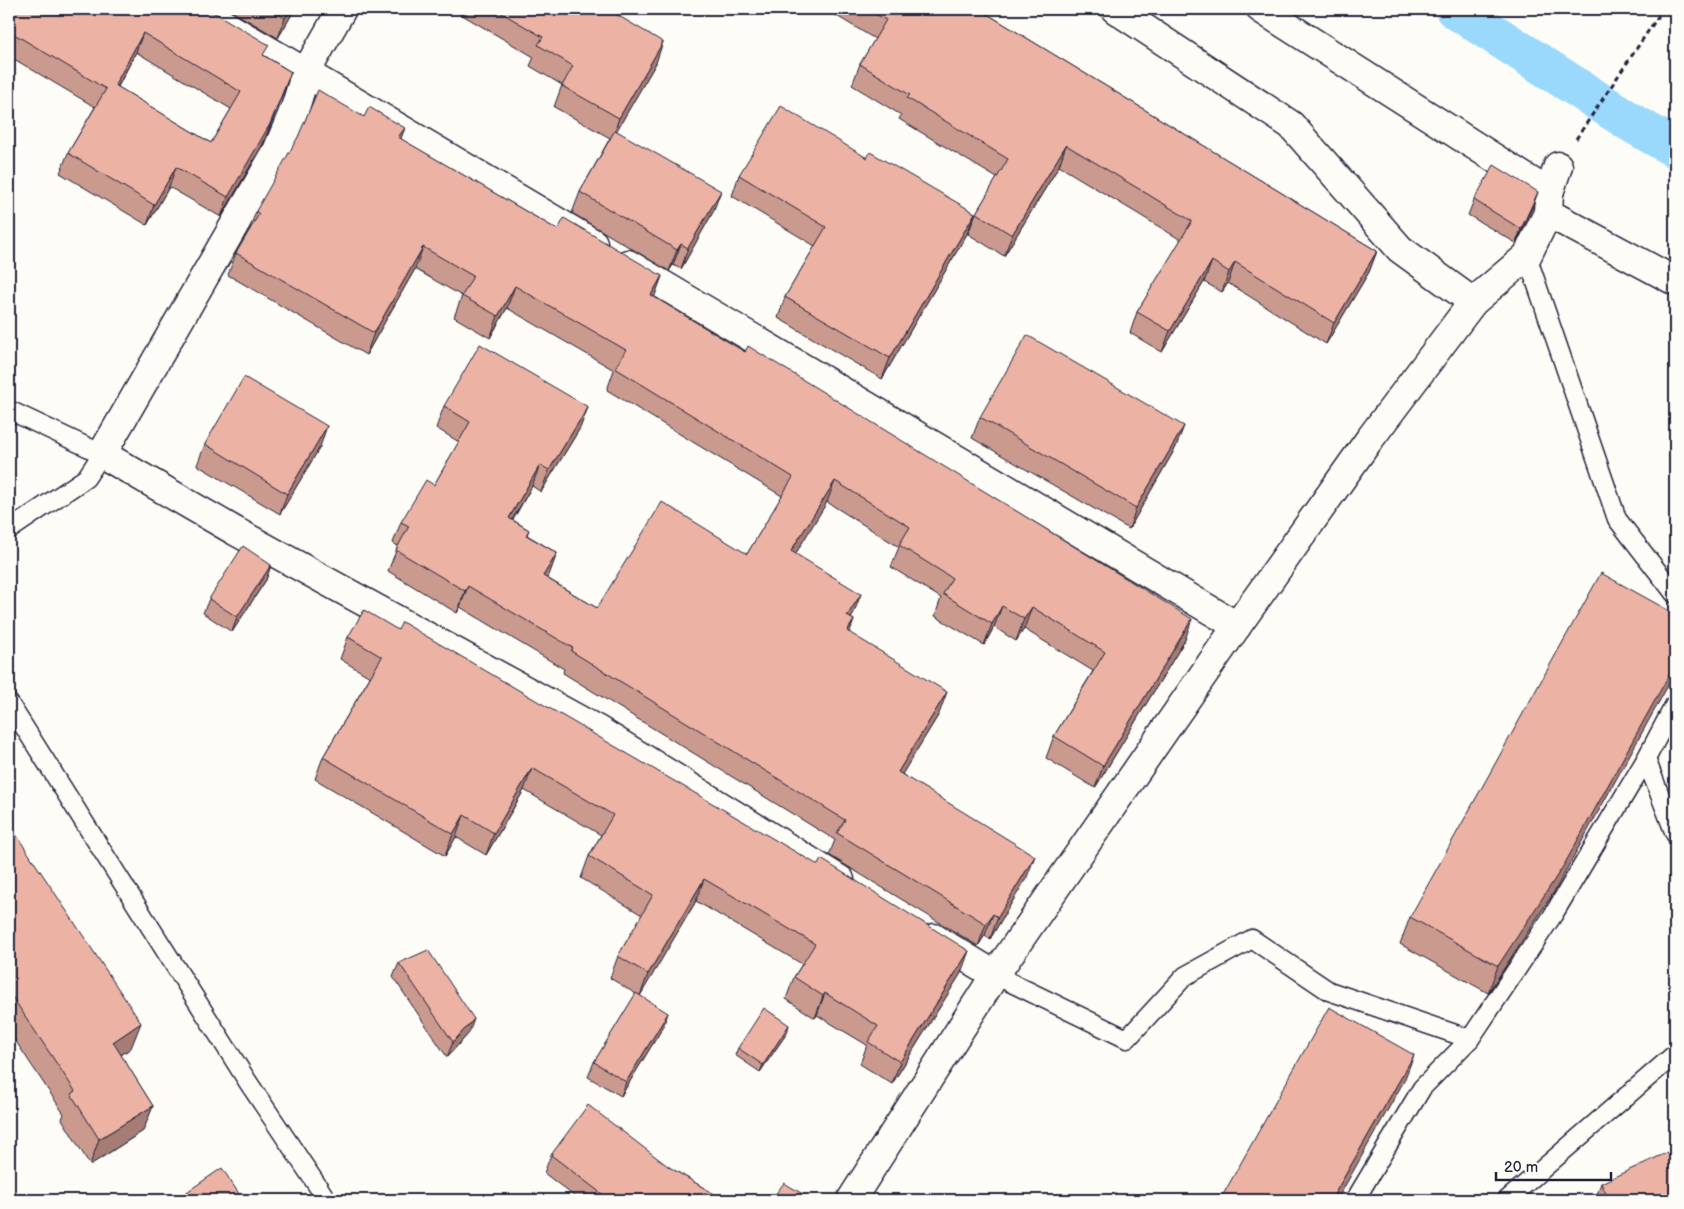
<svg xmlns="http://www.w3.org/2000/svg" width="1684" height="1209" viewBox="0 0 1684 1209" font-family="'Balsamiq Sans',sans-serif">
<rect width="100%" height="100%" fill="#fdfcf7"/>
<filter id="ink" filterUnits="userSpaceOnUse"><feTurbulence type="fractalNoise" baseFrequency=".02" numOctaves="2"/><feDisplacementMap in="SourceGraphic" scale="10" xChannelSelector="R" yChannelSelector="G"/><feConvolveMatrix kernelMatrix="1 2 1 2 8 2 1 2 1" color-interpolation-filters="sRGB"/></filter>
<g filter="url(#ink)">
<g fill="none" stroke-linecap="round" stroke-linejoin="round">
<polyline stroke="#9ad9fc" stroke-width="40" points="1455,9 1632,123 1675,148"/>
<defs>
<g id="lane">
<polyline points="1527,256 1617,519 1675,594"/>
<polyline points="9,410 102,454 86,478 9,530"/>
<polyline points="9,703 248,1082 327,1200"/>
<polyline points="1646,759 1675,834"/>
<polyline points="995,975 1127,1039 1185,976 1252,939 1329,991 1470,1039 1553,915 1646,759 1675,704"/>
<polyline points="1355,1200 1422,1088 1470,1039"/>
<polyline points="1507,1200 1675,1054"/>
</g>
<g id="street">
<polyline points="198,9 593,243"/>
<polyline points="342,9 306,72 295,108 277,151 102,454 235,531 596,729 840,880"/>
<polyline points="1115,9 1291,125 1400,249 1473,302"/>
<polyline points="1261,9 1549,193"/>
<polyline points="1548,213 1675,281"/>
<polyline points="628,264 1237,626"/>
<polyline points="934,938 995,975"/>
<polyline points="851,1200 995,975 1237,626 1369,440 1473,302 1527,256 1548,213 1549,193 1558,166"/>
</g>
</defs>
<use href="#lane" stroke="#22223b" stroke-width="21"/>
<use href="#street" stroke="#22223b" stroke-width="31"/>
<polyline stroke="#22223b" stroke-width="3" stroke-dasharray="5 4" stroke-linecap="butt" points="1576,139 1663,9"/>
<use href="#lane" stroke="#fdfcf7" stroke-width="18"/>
<use href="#street" stroke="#fdfcf7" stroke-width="28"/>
</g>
<g fill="#cb9a8e" stroke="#22223b" fill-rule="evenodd">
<path d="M9,9H153L265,56L291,72L263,144L221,217L169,187L147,225L60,173L68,153L95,107L9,56ZM136,52L231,109L211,143L118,87Z"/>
<polygon points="228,9 295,9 278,38"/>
<polygon points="452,9 607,9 656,63 616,131 713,212 681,269 673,265 669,271 572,213 580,192 610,138 554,107 562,85 530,66 534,57"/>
<polygon points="825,9 979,9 1377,251 1369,272 1326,344 1228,283 1222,292 1204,282 1162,352 1130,333 1137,312 1181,240 1059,166 1004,256 968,234 976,213 997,178 899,119 901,115 852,85 860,64 875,39"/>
<polygon points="401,139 558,230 662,276 654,297 1185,640 1095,788 1046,758 1054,736 1093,671 1024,629 1016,641 994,627 984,645 935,616 941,598 891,567 899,547 827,502 795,553 853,615 851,618 854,620 849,633 939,714 902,774 1027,877 990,939 985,935 978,946 829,855 835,840 563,673 564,669 460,607 457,613 388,571 398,546 393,543 401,522 434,485 459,442 436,428 444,406 588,407 580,428 541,492 532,486 513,520 529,530 527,535 557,553 549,575 547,578 597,608 747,554 782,496 607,390 614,370 507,308 490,338 454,317 462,296 415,269 366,355 228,275 236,253 248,233 256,211"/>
<polygon points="867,158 975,213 967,234 882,379 778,318 785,297 815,246 732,196 739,175"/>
<polygon points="1474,200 1533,206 1516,243 1468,215"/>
<polygon points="980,417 1176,447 1129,529 972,438"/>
<polygon points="205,444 320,447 280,514 197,465"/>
<polygon points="271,565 266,580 232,632 203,613 209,599"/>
<polygon points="348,637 961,973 892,1084 860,1064 867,1045 817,1015 815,1018 786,999 794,977 802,964 696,901 640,995 663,1027 621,1096 588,1077 594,1062 636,994 610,978 618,956 642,915 581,878 589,856 601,835 524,790 486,855 456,837 445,856 315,779 323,757 370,677 340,659"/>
<polygon points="9,824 131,1048 121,1055 153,1106 143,1131 90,1165 62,1119 64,1114 9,1031"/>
<polygon points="1554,892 1488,993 1400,944 1410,917"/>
<polygon points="399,963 469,1033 447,1057 393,977"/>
<polygon points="787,1033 760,1072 735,1055 738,1048"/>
<polygon points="551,1155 669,1167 724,1200 579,1200 544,1173"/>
<polygon points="1601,1183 1675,1200 1595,1200"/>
</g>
<g fill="#a57d74" stroke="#22223b">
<polygon points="290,9 295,9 278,38 285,18"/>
<polygon points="143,33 136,52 108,105 115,85"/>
<polygon points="663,42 656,63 612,139 619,118"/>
<polygon points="291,72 263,144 221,217 228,197"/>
<polygon points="405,128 397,149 398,137"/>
<polygon points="1066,145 1059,166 1004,256 1012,235"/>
<polygon points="176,167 169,187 147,225 154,205"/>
<polygon points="721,191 713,212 681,269 688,248"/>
<polygon points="1538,192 1533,206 1516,243 1521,229"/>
<polygon points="975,213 967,234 882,379 890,358"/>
<polygon points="681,244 673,265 669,271 677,250"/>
<polygon points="423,247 415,269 366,355 374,333"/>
<polygon points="1377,251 1369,272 1326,344 1334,323"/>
<polygon points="1212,261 1204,282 1162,352 1170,331"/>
<polygon points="1235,262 1228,283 1222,292 1229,272"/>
<polygon points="662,276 654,298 651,295"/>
<polygon points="515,286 507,308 490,338 498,316"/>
<polygon points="588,407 580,428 541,492 549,470"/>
<polygon points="327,426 320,447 280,514 287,494"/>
<polygon points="1184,426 1176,447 1129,529 1136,508"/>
<polygon points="540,465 532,486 501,539 509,518"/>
<polygon points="835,481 827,502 784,573 791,551"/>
<polygon points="557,553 549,575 536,597 543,576"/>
<polygon points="271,565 266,580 232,632 237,617"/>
<polygon points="468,586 460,607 457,613 465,591"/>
<polygon points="861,594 853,615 839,637 847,616"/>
<polygon points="1002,606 994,627 984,645 992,624"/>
<polygon points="1032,607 1024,629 1016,641 1024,619"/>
<polygon points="1192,619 1185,640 1095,788 1103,766"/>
<polygon points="854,620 846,642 847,631"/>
<polygon points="1675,664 1675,673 1554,892 1488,993 1498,966"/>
<polygon points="947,692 939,714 890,794 898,772"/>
<polygon points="532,768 524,790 486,855 494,833"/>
<polygon points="464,815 456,837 445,856 453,834"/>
<polygon points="1035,856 1027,877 990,939 998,917"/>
<polygon points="704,879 696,901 640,996 648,974"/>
<polygon points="993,914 985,935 978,946 986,924"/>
<polygon points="969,951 961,973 892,1084 900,1062"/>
<polygon points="825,993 817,1015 815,1018 823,996"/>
<polygon points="668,1013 663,1027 621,1096 626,1082"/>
<polygon points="474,1019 469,1033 447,1057 453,1042"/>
<polygon points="141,1023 131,1048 103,1067 113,1042"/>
<polygon points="789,1025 787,1033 760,1072 763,1065"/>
<polygon points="1414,1055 1404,1081 1337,1200 1331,1200"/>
<polygon points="153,1106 143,1131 90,1165 99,1139"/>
</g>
<g fill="#ecb3a5" stroke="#22223b" fill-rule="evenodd">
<path d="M9,9H208L269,45L263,55L291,72L270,124L228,197L176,167L154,205L68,153L106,89L9,31ZM143,33L241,92L211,143L115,85Z"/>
<polygon points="269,9 290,9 285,18"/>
<polygon points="495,9 607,9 663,42 619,118 562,86 573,66 538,45 543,37"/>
<polygon points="867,9 979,9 1377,251 1334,323 1235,262 1229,272 1212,261 1170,331 1137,312 1192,221 1066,145 1012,235 976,213 1008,159 907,98 910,95 860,64 886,20"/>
<polygon points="318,90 364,117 369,107 405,128 398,137 558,230 564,218 662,276 651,295 745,352 748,346 1192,619 1103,766 1054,736 1105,652 1032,607 1024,619 1002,606 992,624 943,594 952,578 899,545 910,527 835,481 791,551 861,594 847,616 854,620 847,631 947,692 898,772 1035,856 998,917 993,914 986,924 837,833 845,820 571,651 573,648 468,586 465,591 396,550 409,526 401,522 426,480 434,485 470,422 444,406 480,344 588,407 549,470 540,465 509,518 529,530 526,535 557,553 543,576 597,608 662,502 747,554 793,477 615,368 626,350 515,286 498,316 462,296 473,276 423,247 374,333 236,253 259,214 256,211 298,137"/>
<polygon points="781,106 867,158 870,152 975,213 890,358 785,297 826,227 739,175"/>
<polygon points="615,130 721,191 688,248 681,244 677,250 580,192"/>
<polygon points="1494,165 1538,192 1521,229 1474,200"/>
<polygon points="1027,335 1184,426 1136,508 980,417"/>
<polygon points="244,377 327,426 287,494 205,444"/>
<polygon points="243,546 271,565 237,617 209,599"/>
<polygon points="1601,573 1675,614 1675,664 1564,865 1498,966 1410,917"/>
<polygon points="364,610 398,630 402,622 818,865 821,859 969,951 900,1062 868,1042 878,1026 825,993 823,996 794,977 815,944 704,879 648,974 618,956 653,895 589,856 613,815 532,768 494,833 464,815 453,834 323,757 382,657 348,637"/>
<polygon points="9,824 141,1023 113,1042 153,1106 99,1139 71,1094 75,1091 9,992"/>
<polygon points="428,950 474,1019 453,1042 399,963"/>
<polygon points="636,993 668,1013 626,1082 594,1062"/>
<polygon points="1329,1007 1414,1055 1331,1200 1220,1200"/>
<polygon points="764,1008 789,1025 763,1065 738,1048"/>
<polygon points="588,1105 669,1167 724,1200 610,1200 551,1155"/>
<polygon points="1675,1149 1675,1200 1609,1200 1601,1183"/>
<polygon points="222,1168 243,1200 175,1200"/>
<polygon points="784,1183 813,1200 771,1200"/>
</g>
</g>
<rect width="1684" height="1209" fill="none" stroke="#fdfcf7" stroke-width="30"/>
<rect x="15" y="15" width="1654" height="1179" fill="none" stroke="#22223b" stroke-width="2" filter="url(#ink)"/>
<path d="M1496 1172v8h115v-8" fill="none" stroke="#22223b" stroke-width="2.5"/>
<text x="1504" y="1172" font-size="15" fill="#22223b" stroke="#fdfcf7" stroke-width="4" paint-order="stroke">20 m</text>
</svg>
